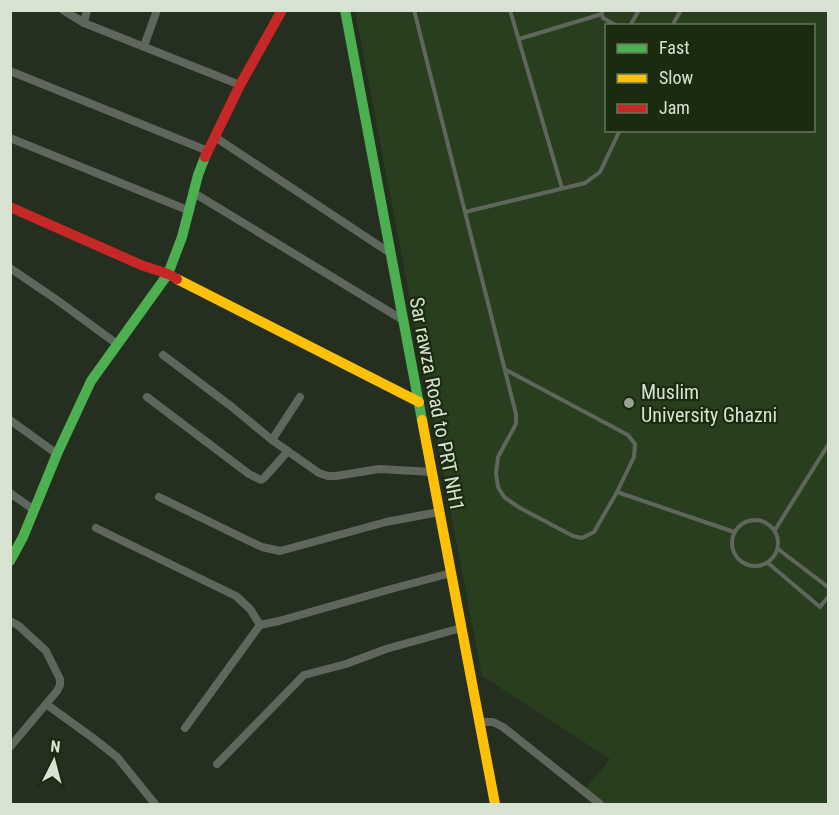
<svg xmlns="http://www.w3.org/2000/svg" width="839" height="815" viewBox="0 0 839 815" font-family="'Roboto Condensed',sans-serif">
<rect width="100%" height="100%" fill="#252f20"/>
<path fill="#293e1e" fill-rule="evenodd" d="M355,11H828V804H605L585,789L610,759L482,676ZM606,26H814V130H606Z"/>
<g fill="none" stroke-linecap="round" stroke-linejoin="round">
<g stroke="#5f665b" stroke-width="4">
<polyline points="414,10 516,414 516,424 498,457 496,473 498,487 504,497 520,508 573,536 582,538 594,532 617,492"/>
<polyline points="510,10 562,188"/>
<polyline points="601,10 603,18 617,26"/>
<polyline points="630,26 639,10"/>
<polyline points="672,26 681,10"/>
<polyline points="519,39 602,14"/>
<polyline points="465,212 585,183 600,172 620,130"/>
<polyline points="506,370 628,435 635,444 634,457 617,492 734,532"/>
<circle cx="755" cy="543" r="23"/>
<polyline points="775,530 828,445"/>
<polyline points="778,549 828,587"/>
<polyline points="768,563 820,607 828,597"/>
</g>
<g stroke="#5f665b" stroke-width="8">
<polyline points="63,10 84,23 240,85"/>
<polyline points="84,23 87,10"/>
<polyline points="144,46 157,10"/>
<polyline points="10,71 208,151"/>
<polyline points="215,137 390,253"/>
<polyline points="10,138 190,211"/>
<polyline points="194,193 403,320"/>
<polyline points="10,268 57,300 117,344"/>
<polyline points="163,355 232,407 272,440 319,473 328,476 336,476 379,469 432,472"/>
<polyline points="147,397 249,474 261,480 264,478 288,451"/>
<polyline points="10,420 57,454"/>
<polyline points="272,440 300,397"/>
<polyline points="10,493 34,510"/>
<polyline points="159,497 247,540 262,547 280,551 386,522 439,512"/>
<polyline points="96,528 236,596 250,609 260,625 279,621 391,589 451,573"/>
<polyline points="10,621 19,626 46,651 60,679 60,685 57,691 10,747"/>
<polyline points="46,704 93,738 117,757 155,804"/>
<polyline points="479,722 493,722 503,727 600,804"/>
<polyline points="185,728 260,625"/>
<polyline points="217,764 304,675 346,664 386,649 461,628"/>
</g>
<g stroke="#4caf50" stroke-width="10">
<polyline points="345,10 422,420"/>
<polyline points="10,561 23,537 57,454 91,381 168,274 182,237 198,175 205,157"/>
</g>
<g stroke="#ffc107" stroke-width="10">
<polyline points="177,279 419,402"/>
<polyline points="422,420 495,804"/>
</g>
<g stroke="#c62828" stroke-width="10">
<polyline points="205,157 240,85 282,10"/>
<polyline points="10,207 141,265 168,274 177,279"/>
</g>
</g>
<circle fill="#99a393" stroke="#1a2b10" stroke-width="2" cx="629" cy="403" r="6"/>
<g text-anchor="middle" dominant-baseline="central" stroke-width="4.5" stroke-linejoin="round" paint-order="stroke">
<g font-size="20" fill="#d7e2d1" stroke="#1a2b10" text-anchor="start">
<text x="641" y="392">Muslim<tspan x="641" dy="23">University Ghazni</tspan></text>
</g>
<g font-size="20" fill="#d7e2d1" stroke="#1a2b10">
<text transform="translate(437 404) rotate(79)">Sar rawza Road to PRT NH1</text>
</g>
</g>
<rect width="839" height="815" fill="none" stroke="#d7e2d1" stroke-width="24"/>
<rect x="605" y="24" width="210" height="108" fill="#1a2b10" stroke="#66745d" stroke-width="1.5"/>
<rect x="617" y="44" width="30" height="9" fill="#4caf50" stroke="#66745d" stroke-width="1.5"/>
<text x="659" y="54" font-size="18" fill="#d7e2d1">Fast</text>
<rect x="617" y="74" width="30" height="9" fill="#ffc107" stroke="#66745d" stroke-width="1.5"/>
<text x="659" y="84" font-size="18" fill="#d7e2d1">Slow</text>
<rect x="617" y="104" width="30" height="9" fill="#c62828" stroke="#66745d" stroke-width="1.5"/>
<text x="659" y="114" font-size="18" fill="#d7e2d1">Jam</text>
<g transform="translate(54 761) rotate(6)" stroke="#1a2b10" stroke-width="4.5" paint-order="stroke">
<path d="M0-4.5L10 22L0 15L-10 22Z" fill="#d7e2d1"/>
<text y="-9" font-size="16" font-weight="bold" text-anchor="middle" fill="#d7e2d1">N</text>
</g>
</svg>
